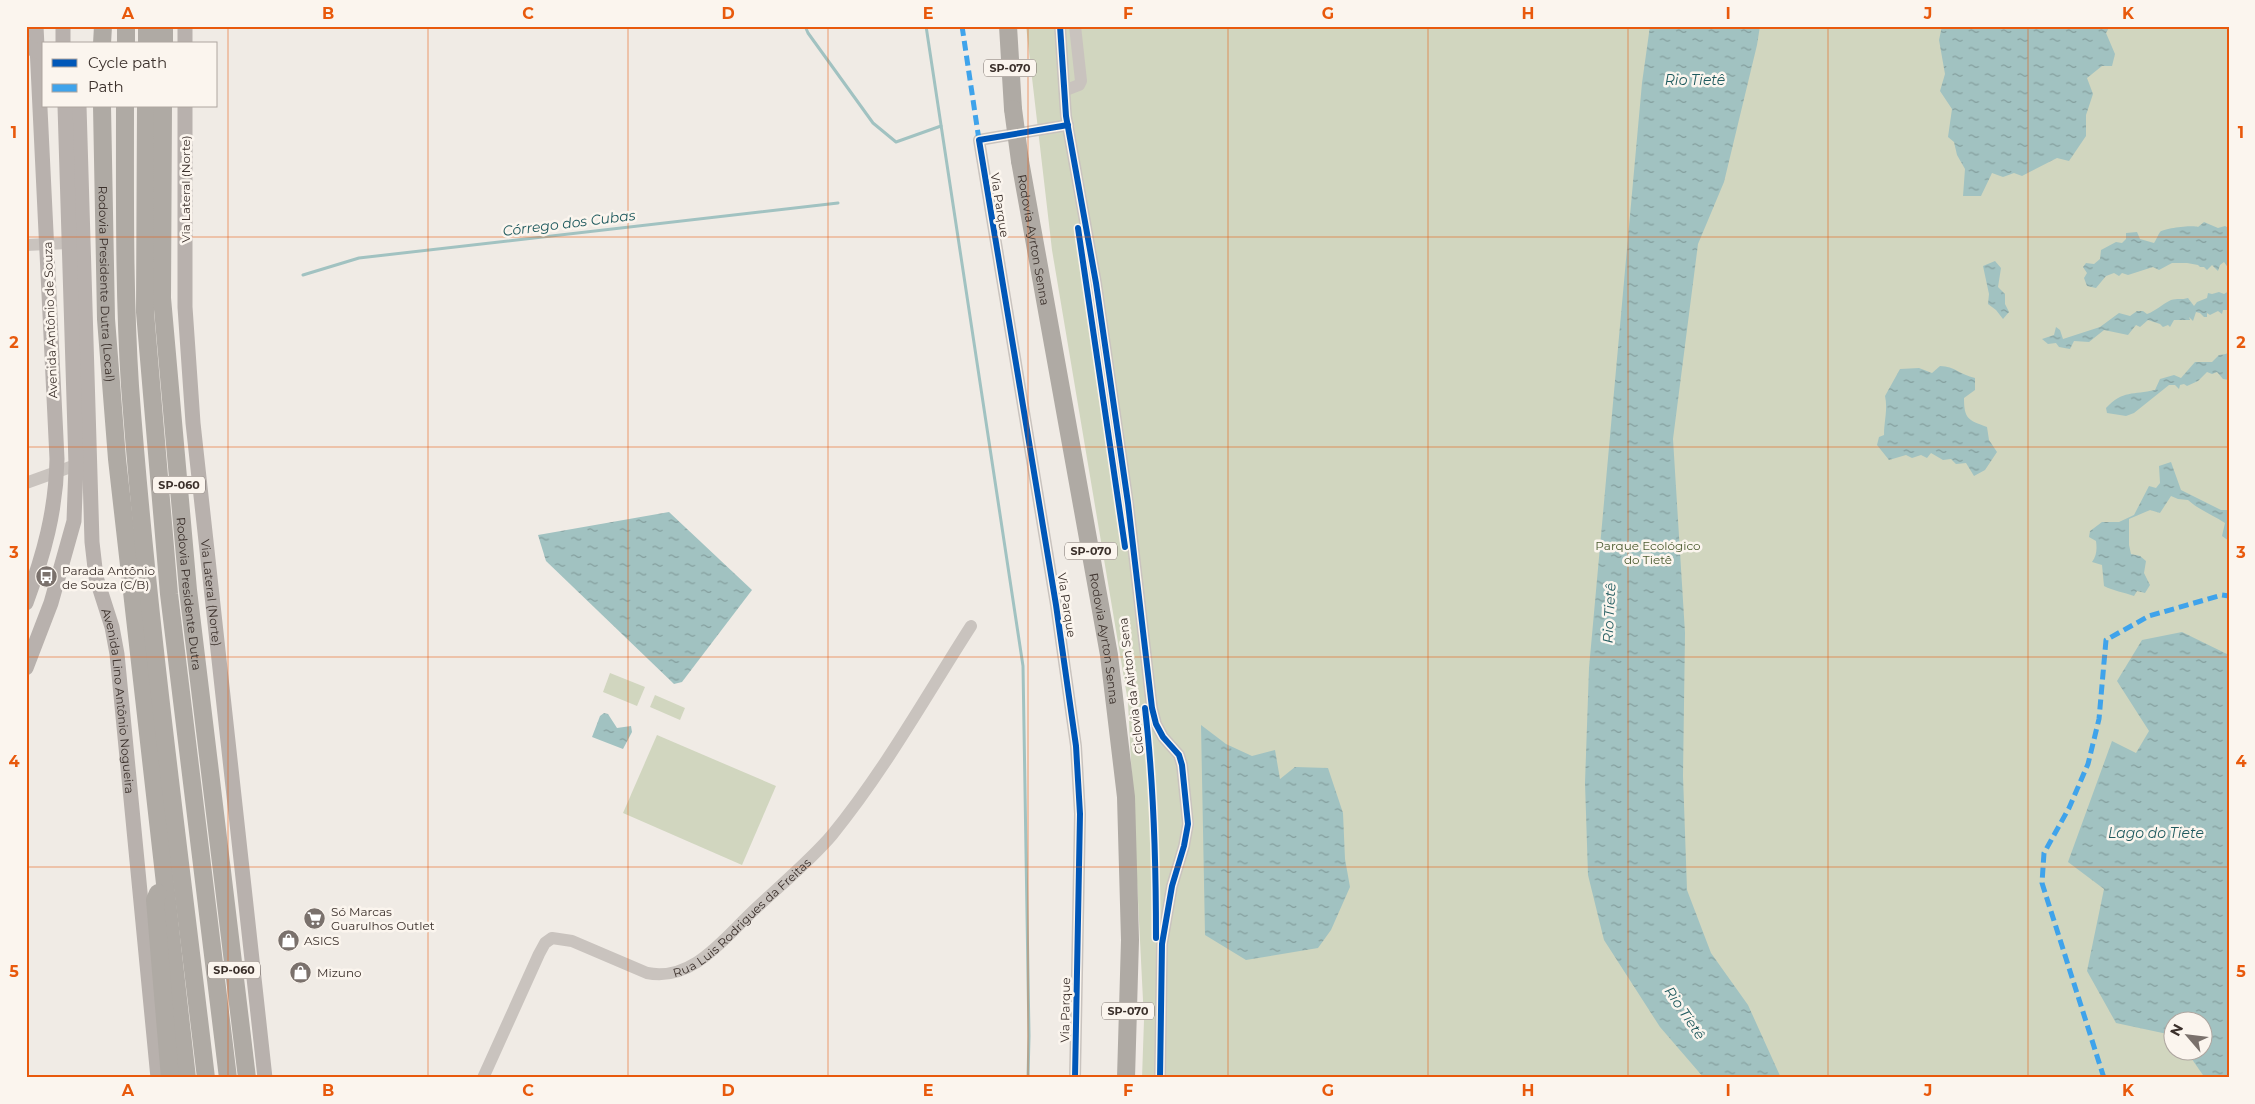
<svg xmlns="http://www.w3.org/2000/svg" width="2255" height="1104" viewBox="0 0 2255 1104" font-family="Montserrat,sans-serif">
<defs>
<pattern id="water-ripples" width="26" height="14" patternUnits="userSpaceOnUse" patternTransform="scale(1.25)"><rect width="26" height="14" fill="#a1c2c1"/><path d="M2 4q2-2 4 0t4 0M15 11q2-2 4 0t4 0" fill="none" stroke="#849e9d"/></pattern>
</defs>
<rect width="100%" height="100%" fill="#f0ebe5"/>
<g fill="#d1d6bf" fill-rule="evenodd">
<path d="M1026,26H2229V1078H1142L1144,1020L1128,702L1052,250ZM2172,1022H2202V1052H2172Z"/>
<polygon points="610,673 645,687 637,706 603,692"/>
<polygon points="655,695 685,708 680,720 650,707"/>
<polygon points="657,735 776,786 742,865 623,813"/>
</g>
<g fill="url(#water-ripples)">
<polygon points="1650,26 1760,26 1757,45 1724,182 1698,244 1673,439 1685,633 1683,776 1687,890 1711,953 1748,1005 1781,1078 1704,1078 1660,1027 1604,940 1588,875 1585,783 1589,668 1642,83"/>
<polygon points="1942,26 2110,26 2106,33 2115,54 2112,66 2102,66 2087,78 2093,94 2086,115 2086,136 2069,161 2057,158 2022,176 2014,173 2003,177 1992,173 1981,196 1963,196 1965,169 1957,155 1954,142 1948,137 1952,109 1940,91 1945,74 1939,40"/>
<path d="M2204,222L2218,228L2225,226L2229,228V269L2224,262L2220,265L2218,271L2212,265L2207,270L2204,267H2200L2198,265L2187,263H2172L2159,270L2153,267L2128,275L2122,273L2119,276L2114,273L2106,276L2096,288L2087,286L2084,278L2087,273L2083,267L2086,263L2094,264L2100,259L2101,250L2116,242L2122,243L2126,239V233L2137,232L2140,239L2154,243C2156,240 2158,235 2160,232C2165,228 2193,225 2198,227Z"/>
<polygon points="1995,261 2001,268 1998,287 2005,294 2005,304 2009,312 2003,319 1996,310 1988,304 1989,294 1983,266"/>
<path d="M2229,291V310H2223L2222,314L2218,311L2210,315L2207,313V317H2204L2200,313L2196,312L2193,321L2189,317L2190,320H2174L2170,327L2168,325L2163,327L2160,324L2148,320L2140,327L2136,325L2128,335L2104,330L2089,342L2074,341L2070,349L2059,347L2056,343L2048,344L2042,339L2054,335L2056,327L2060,330L2063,339L2100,327L2119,313L2130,316L2137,311H2143L2147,314C2156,311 2162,304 2171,300C2177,298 2182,300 2188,298L2194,306L2197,302L2207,298L2208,293L2212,294L2219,292L2224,294Z"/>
<path d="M2229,351V380L2223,379L2217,372L2212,374L2207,372L2198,381L2187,386L2184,384L2180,385L2179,389L2175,385H2169L2134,413L2126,416L2107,413L2106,408C2123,390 2133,395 2155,390L2160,379L2174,375L2181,378L2195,362H2212L2219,355L2226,354Z"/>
<path d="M1940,366C1955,366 1960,375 1975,378V390L1964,398C1964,419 1968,420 1987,427L1989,440L1997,452L1985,470L1974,476L1966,463L1956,464L1951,459L1943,460L1931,453L1927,458L1921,455L1912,458L1906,455L1889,460L1877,445L1879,437L1884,435C1884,421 1888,410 1885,396L1900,369L1919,368L1932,373Z"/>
<path d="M2171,462L2181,490L2221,510H2229V541L2222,536L2225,523C2213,515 2199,510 2188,500L2178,499L2171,496L2160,513L2150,510L2129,519V545L2131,554L2140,556L2146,561L2144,573L2150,585L2145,593L2137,591L2134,596C2124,592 2113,591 2104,586L2102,565L2092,562C2097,555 2097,549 2096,541L2089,537L2090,531L2102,522H2119L2134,515L2149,486L2156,488L2160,483L2159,466Z"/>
<polygon points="669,512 752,590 682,682 674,684 546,561 538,535"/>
<polygon points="2182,632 2229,655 2229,1078 2205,1078 2187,1052 2202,1052 2202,1022 2172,1022 2172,1035 2116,1023 2087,971 2104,889 2068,862 2112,741 2136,753 2149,731 2117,681 2142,640"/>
<polygon points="604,713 608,714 617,728 631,726 632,732 623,749 592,737 600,716"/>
<polygon points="1201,725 1226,744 1252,756 1275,750 1280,779 1295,767 1328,768 1343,813 1345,859 1350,887 1331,930 1318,948 1246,960 1205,935"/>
</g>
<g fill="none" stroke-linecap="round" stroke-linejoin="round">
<g stroke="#a1c2c1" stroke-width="3">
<polyline points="805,26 808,33 873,123 896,142 941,126"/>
<polyline points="926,26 1023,666 1029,1036 1028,1078"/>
<polyline points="303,275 359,258 838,203"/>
</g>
<g stroke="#c9c3be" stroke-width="12">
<polyline points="1060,26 1066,116 1096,283 1128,503 1152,708 1156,724 1163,737 1179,755 1182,765 1188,824 1184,846 1172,886 1162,944 1160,1078"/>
<polyline points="1066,90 1079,85 1081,81 1075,26"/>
<polyline points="1068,125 979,140 1056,605 1076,746 1080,814 1075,1078"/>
<polyline points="26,245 68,243"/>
<polyline points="26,483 76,465"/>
<path id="s1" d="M483,1078L539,954L545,943L552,938L572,941L647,973C691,982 722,941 750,914C776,889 810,861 832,835C885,770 926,696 971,626"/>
</g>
<g stroke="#b8b1ad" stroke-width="15">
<polyline points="63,26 63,44"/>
<polyline points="185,26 185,44"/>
<path id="s2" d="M79,106L92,542L96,577L112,627L117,654L158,1078"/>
<path id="s3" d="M185,106V307L193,423L265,1078"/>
<path d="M26,603C44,554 56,511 57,459L36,26"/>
<polyline points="26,668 51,603 74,521 76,465 65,106"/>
</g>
<g stroke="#afaaa4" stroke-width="18">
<polyline points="1008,26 1013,109"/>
<polyline points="102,44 103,26"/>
<polyline points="126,44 126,26"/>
<polyline points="147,44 147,26"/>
<polyline points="164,44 164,26"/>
<path id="s4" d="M102,106L106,319L117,459L187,1078"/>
<path d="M125,106C125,199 124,293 130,386C147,617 179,848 206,1078"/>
<polyline points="146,106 145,312 169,594 228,1078"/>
<path id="s5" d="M163,106L162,298L188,590L247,1078"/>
<path id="s6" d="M1020,161L1109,655L1126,797L1130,940L1126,1078"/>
<polyline points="158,893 155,900 170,1078"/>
</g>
<polyline stroke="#b8b1ad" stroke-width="15" points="26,46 44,54"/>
<polyline stroke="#afaaa4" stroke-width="18" points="1013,109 1020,161"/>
<g stroke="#3fa3eb" stroke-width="5" stroke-dasharray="10 5" stroke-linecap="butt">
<polyline points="962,26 979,140"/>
<polyline points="2104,1078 2042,883 2044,853 2069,808 2088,764 2099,719 2106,640 2149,616 2222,595 2229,596"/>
</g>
<defs>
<g id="cycleway">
<polyline points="1060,26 1066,116 1096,283 1128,503 1152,708 1156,724 1163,737 1179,755 1182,765 1188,824 1184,846 1172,886 1162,944 1160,1078"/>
<polyline points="1068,125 979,140 1056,605 1076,746 1080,814 1075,1078"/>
<polyline points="1078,228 1125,547"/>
<path d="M1145,708C1154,785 1156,861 1156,938"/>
</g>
</defs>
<use href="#cycleway" stroke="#fbf5ee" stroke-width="9"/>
<use href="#cycleway" stroke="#0057b8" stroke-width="6"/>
</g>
<path fill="none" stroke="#e8590c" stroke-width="1" stroke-opacity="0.55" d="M228,26V1078M428,26V1078M628,26V1078M828,26V1078M1028,26V1078M1228,26V1078M1428,26V1078M1628,26V1078M1828,26V1078M2028,26V1078M26,237H2229M26,447H2229M26,657H2229M26,867H2229"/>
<defs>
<symbol id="bus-disc" viewBox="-11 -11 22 22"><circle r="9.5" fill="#7a716c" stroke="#fbf5ee"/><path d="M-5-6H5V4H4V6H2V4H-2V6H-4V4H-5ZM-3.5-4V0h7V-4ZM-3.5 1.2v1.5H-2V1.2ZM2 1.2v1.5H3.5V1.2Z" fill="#fff"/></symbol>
<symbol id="supermarket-disc" viewBox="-11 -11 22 22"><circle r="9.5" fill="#7a716c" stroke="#fbf5ee"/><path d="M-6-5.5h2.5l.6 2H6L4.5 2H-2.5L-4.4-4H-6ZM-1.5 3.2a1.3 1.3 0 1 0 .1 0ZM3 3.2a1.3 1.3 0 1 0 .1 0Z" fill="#fff"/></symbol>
<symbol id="shop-disc" viewBox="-11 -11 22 22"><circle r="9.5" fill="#7a716c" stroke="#fbf5ee"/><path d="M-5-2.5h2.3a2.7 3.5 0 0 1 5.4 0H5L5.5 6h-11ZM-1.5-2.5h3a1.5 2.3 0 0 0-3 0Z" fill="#fff"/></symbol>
</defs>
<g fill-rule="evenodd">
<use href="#bus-disc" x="34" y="564" width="25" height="25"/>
<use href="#supermarket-disc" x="302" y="906" width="25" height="25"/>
<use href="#shop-disc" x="276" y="928" width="25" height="25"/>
<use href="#shop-disc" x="288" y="960" width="25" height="25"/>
</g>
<g text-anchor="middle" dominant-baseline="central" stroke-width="5" stroke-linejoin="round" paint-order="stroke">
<g fill="#fbf5ee" stroke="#756b66" stroke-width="1">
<rect x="984" y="59.5" width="52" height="17" rx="4"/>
<rect x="153" y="476.5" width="52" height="17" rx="4"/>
<rect x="1065" y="542.5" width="52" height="17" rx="4"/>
<rect x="208" y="961.5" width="52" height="17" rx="4"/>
<rect x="1102" y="1002.5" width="52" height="17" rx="4"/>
</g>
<g font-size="11" font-weight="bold" fill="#3b302b">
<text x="1010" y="68">SP-070</text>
<text x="179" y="485">SP-060</text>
<text x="1091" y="551">SP-070</text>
<text x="234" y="970">SP-060</text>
<text x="1128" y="1011">SP-070</text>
</g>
<g font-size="12" fill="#3b302b" stroke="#fbf5ee">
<text transform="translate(185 189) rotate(-90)">Via Lateral (Norte)</text>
<text transform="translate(1000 205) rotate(81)">Via Parque</text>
<text stroke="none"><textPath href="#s6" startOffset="80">Rodovia Ayrton Senna</textPath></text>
<text stroke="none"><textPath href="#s4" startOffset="178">Rodovia Presidente Dutra (Local)</textPath></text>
<text transform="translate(50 320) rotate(-92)">Avenida Antônio de Souza</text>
<text stroke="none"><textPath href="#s5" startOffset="489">Rodovia Presidente Dutra</textPath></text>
<text stroke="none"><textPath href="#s3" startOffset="488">Via Lateral (Norte)</textPath></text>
<text transform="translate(1067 605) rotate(81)">Via Parque</text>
<text stroke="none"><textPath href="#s6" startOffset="485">Rodovia Ayrton Senna</textPath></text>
<text transform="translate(1131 686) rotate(-97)">Ciclovia da Airton Sena</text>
<text stroke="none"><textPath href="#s2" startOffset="598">Avenida Lino Antônio Nogueira</textPath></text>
<text stroke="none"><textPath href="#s1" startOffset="374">Rua Luis Rodrigues da Freitas</textPath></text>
<text transform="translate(1065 1010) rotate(-89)">Via Parque</text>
</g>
<g font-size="12" fill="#4a5a2e" stroke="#fbf5ee">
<text x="1648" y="545">Parque Ecológico<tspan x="1648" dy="14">do Tietê</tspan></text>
</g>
<g font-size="12" fill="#3b302b" stroke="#fbf5ee" text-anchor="start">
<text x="62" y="570">Parada Antônio<tspan x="62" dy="14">de Souza (C/B)</tspan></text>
<text x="331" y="911">Só Marcas<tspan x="331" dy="14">Guarulhos Outlet</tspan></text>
<text x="304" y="940">ASICS</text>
<text x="317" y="972">Mizuno</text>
</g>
<g font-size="14" font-style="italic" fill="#1f5a5e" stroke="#fbf5ee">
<text x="1695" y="80">Rio Tietê</text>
<text transform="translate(569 223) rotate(-7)">Córrego dos Cubas</text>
<text transform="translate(1609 613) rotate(-87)">Rio Tietê</text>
<text x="2156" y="833">Lago do Tiete</text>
<text transform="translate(1685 1013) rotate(56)">Rio Tietê</text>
</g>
</g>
<rect width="2255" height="1104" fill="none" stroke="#fbf5ee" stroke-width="55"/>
<rect x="42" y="42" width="175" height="65" fill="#fbf5ee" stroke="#aea6a0"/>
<rect x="52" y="59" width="25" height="8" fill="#0057b8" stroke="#aea6a0"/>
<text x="88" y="68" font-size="15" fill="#3b302b">Cycle path</text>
<rect x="52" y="84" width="25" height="8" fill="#3fa3eb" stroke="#aea6a0"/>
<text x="88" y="92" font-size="15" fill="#3b302b">Path</text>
<g transform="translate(2188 1036) rotate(298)"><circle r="24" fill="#fbf5ee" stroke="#aea6a0"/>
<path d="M0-4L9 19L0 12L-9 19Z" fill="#7a716c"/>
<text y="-8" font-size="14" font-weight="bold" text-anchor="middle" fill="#3b302b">N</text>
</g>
<rect x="28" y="28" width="2200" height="1048" fill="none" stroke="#e8590c" stroke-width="2"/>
<g font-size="16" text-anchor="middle" font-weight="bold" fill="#e8590c">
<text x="128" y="19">A</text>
<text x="328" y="19">B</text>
<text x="528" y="19">C</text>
<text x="728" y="19">D</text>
<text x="928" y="19">E</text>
<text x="1128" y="19">F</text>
<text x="1328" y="19">G</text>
<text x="1528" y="19">H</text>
<text x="1728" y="19">I</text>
<text x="1928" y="19">J</text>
<text x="2128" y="19">K</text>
<text x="14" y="138">1</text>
<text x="2241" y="138">1</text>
<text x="14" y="348">2</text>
<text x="2241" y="348">2</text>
<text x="14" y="558">3</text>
<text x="2241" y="558">3</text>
<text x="14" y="767">4</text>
<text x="2241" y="767">4</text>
<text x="14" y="977">5</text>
<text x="2241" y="977">5</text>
<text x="128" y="1096">A</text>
<text x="328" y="1096">B</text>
<text x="528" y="1096">C</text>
<text x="728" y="1096">D</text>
<text x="928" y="1096">E</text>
<text x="1128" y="1096">F</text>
<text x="1328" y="1096">G</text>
<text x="1528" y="1096">H</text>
<text x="1728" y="1096">I</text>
<text x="1928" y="1096">J</text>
<text x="2128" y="1096">K</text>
</g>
</svg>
